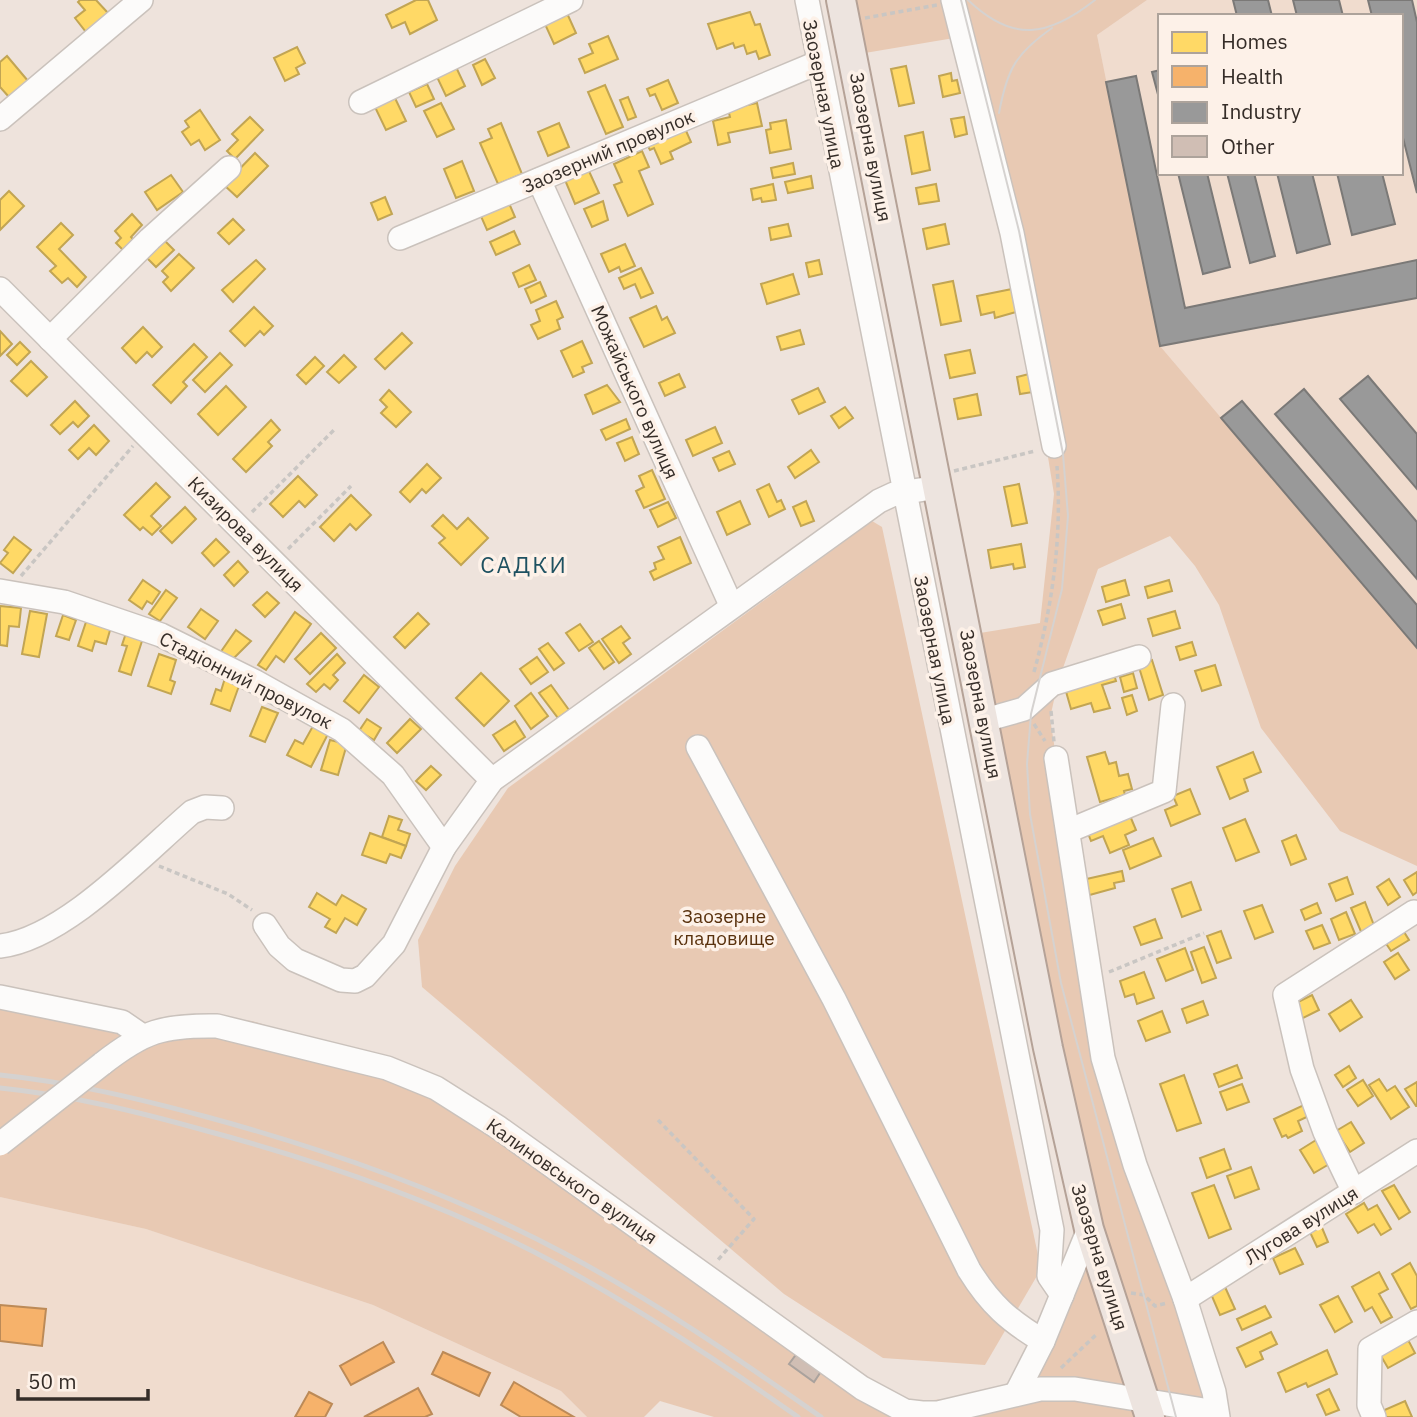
<svg xmlns="http://www.w3.org/2000/svg" width="1417" height="1417" viewBox="0 0 1417 1417" font-family="'IBM Plex Sans',sans-serif">
<rect width="100%" height="100%" fill="#eee3dc"/>
<g fill="#f0dcce" fill-rule="evenodd">
<path d="M1147,0H1417V648L1160,346L1097,35ZM1160,16H1401V173H1160Z"/>
<polygon points="0,1197 146,1229 373,1305 561,1391 587,1417 0,1417"/>
</g>
<g fill="#e8c9b3">
<polygon points="842,0 1147,0 1097,35 1160,346 1417,648 1417,866 1340,831 1261,728 1219,605 1195,566 1170,536 1098,569 1058,682 1050,718 1103,1058 1218,1417 1153,1417 1105,1267 968,635 1040,623 1054,494 1034,371 954,38 853,55"/>
<polygon points="872,521 882,527 1041,1269 985,1365 883,1358 784,1294 422,987 418,940 455,866 508,788"/>
<path d="M0,1002C55,1011 110,1021 166,1023C195,1024 223,1017 252,1021L407,1069L862,1391L905,1402L1004,1395L1075,1396L1137,1407L1140,1417H714L660,1401L644,1417H587L561,1391L373,1305L146,1229L0,1197Z"/>
<polygon points="1080,1225 1131,1392 1016,1380"/>
</g>
<g fill="#ffd966" stroke="#c2a553" stroke-width="2">
<polygon points="80,0 96,0 108,13 86,32 75,18 85,10 78,2"/>
<polygon points="416,0 428,0 437,20 410,34 405,22 392,28 386,15"/>
<polygon points="566,11 576,33 554,44 544,22"/>
<polygon points="750,12 755,25 760,24 770,55 759,59 756,51 747,54 744,45 735,48 733,43 717,49 708,24"/>
<polygon points="608,36 618,59 585,73 579,59 593,53 589,44"/>
<polygon points="297,47 305,63 296,68 299,74 285,81 274,58"/>
<polygon points="7,56 28,81 9,97 0,87 0,62"/>
<polygon points="485,59 495,78 482,85 473,65"/>
<polygon points="906,66 914,103 899,106 891,69"/>
<polygon points="456,67 465,86 446,96 437,77"/>
<polygon points="951,73 952,81 957,80 960,93 943,97 939,76"/>
<polygon points="668,80 678,103 662,110 655,94 650,96 647,89"/>
<polygon points="427,84 434,99 416,107 409,92"/>
<polygon points="605,85 623,127 606,134 588,92"/>
<polygon points="394,96 406,121 386,130 374,105"/>
<polygon points="628,97 636,117 628,120 620,100"/>
<polygon points="441,103 454,129 437,137 424,111"/>
<polygon points="757,103 762,126 728,133 730,142 718,145 713,121 730,117 728,109"/>
<polygon points="200,110 220,140 205,150 199,140 191,145 182,132 189,127 185,121"/>
<polygon points="250,117 263,130 235,159 227,151 238,140 232,134"/>
<polygon points="964,117 967,134 955,137 951,119"/>
<polygon points="786,120 791,149 770,153 766,130 771,129 770,123"/>
<polygon points="501,123 522,174 498,184 480,143 492,138 488,129"/>
<polygon points="559,123 569,147 548,156 538,132"/>
<polygon points="683,124 691,142 670,152 673,159 661,164 654,148 650,150 645,141"/>
<polygon points="923,132 930,170 912,174 905,136"/>
<polygon points="642,151 649,167 639,171 653,204 628,216 614,185 622,182 614,164"/>
<polygon points="255,153 268,166 237,197 224,185"/>
<polygon points="462,161 474,191 456,198 444,169"/>
<polygon points="793,163 795,174 773,178 771,168"/>
<polygon points="588,169 599,193 575,204 565,180"/>
<polygon points="171,175 183,192 157,210 145,192"/>
<polygon points="811,176 813,188 788,193 785,182"/>
<polygon points="773,184 776,200 762,202 761,198 753,200 751,189"/>
<polygon points="936,184 939,201 919,204 916,188"/>
<polygon points="9,191 24,206 0,230 0,200"/>
<polygon points="385,197 392,214 378,220 371,203"/>
<polygon points="508,201 515,217 487,230 480,214"/>
<polygon points="603,201 608,220 592,227 584,209"/>
<polygon points="132,214 142,225 131,237 138,245 128,255 116,243 121,238 115,231"/>
<polygon points="233,219 244,230 229,244 218,233"/>
<polygon points="61,223 73,235 59,249 86,277 77,287 68,278 62,283 50,271 56,266 37,247"/>
<polygon points="788,224 791,236 771,240 769,228"/>
<polygon points="945,224 949,244 927,249 923,229"/>
<polygon points="514,231 520,244 496,255 490,242"/>
<polygon points="162,238 174,250 156,267 145,256"/>
<polygon points="625,244 635,266 621,272 619,267 609,272 601,254"/>
<polygon points="179,254 194,268 171,291 163,282 168,277 162,271"/>
<polygon points="256,260 265,269 233,302 222,290"/>
<polygon points="819,260 822,274 809,277 806,263"/>
<polygon points="529,265 536,280 519,287 513,273"/>
<polygon points="641,268 653,293 641,298 635,284 624,289 619,278"/>
<polygon points="793,274 799,294 767,304 761,284"/>
<polygon points="953,281 961,321 941,325 933,285"/>
<polygon points="540,282 546,296 531,303 525,289"/>
<polygon points="1012,289 1016,312 995,318 994,312 981,315 977,296"/>
<polygon points="556,301 563,317 557,320 560,329 538,339 531,325 540,321 536,310"/>
<polygon points="656,306 662,320 667,317 675,333 644,347 630,318"/>
<polygon points="254,307 273,326 264,335 260,331 245,346 230,331"/>
<polygon points="143,327 162,347 152,357 147,352 136,363 122,348"/>
<polygon points="800,330 804,344 781,350 777,337"/>
<polygon points="0,331 12,344 0,356"/>
<polygon points="402,333 412,343 385,369 375,359"/>
<polygon points="582,341 592,363 582,367 584,372 573,377 561,351"/>
<polygon points="20,342 30,352 17,365 7,355"/>
<polygon points="194,344 207,357 183,382 187,386 171,403 153,385"/>
<polygon points="970,350 975,373 950,378 945,355"/>
<polygon points="220,353 232,365 205,392 193,380"/>
<polygon points="344,355 356,367 339,383 327,372"/>
<polygon points="315,357 324,366 306,384 297,375"/>
<polygon points="31,361 47,377 27,396 11,381"/>
<polygon points="679,374 685,387 665,396 659,383"/>
<polygon points="1029,374 1033,392 1020,394 1017,377"/>
<polygon points="607,385 620,402 593,414 585,395"/>
<polygon points="226,386 246,407 218,435 198,414"/>
<polygon points="818,388 825,402 799,414 792,400"/>
<polygon points="389,390 411,412 396,427 381,413 387,407 380,400"/>
<polygon points="977,394 981,415 958,419 954,399"/>
<polygon points="75,401 89,416 78,427 73,422 60,434 51,425"/>
<polygon points="845,407 853,418 839,428 831,416"/>
<polygon points="626,419 630,429 606,440 601,430"/>
<polygon points="271,420 280,430 268,442 272,446 246,472 233,459"/>
<polygon points="94,425 109,441 96,455 89,448 78,459 69,450"/>
<polygon points="715,427 722,443 693,456 686,440"/>
<polygon points="632,437 639,454 625,461 617,443"/>
<polygon points="811,450 819,462 795,478 788,467"/>
<polygon points="729,451 735,464 719,471 713,458"/>
<polygon points="427,464 441,478 426,493 422,489 410,502 400,492"/>
<polygon points="652,470 665,499 644,508 636,491 644,487 639,476"/>
<polygon points="298,476 317,495 305,507 299,501 283,517 270,504"/>
<polygon points="156,483 170,497 151,516 161,526 152,535 143,527 140,530 124,515"/>
<polygon points="769,484 777,502 781,500 785,509 769,517 757,490"/>
<polygon points="1019,484 1027,523 1012,526 1004,487"/>
<polygon points="351,495 371,515 356,530 350,524 334,541 320,527"/>
<polygon points="740,501 750,524 727,535 717,512"/>
<polygon points="806,501 814,521 801,526 793,507"/>
<polygon points="668,502 676,518 658,527 650,510"/>
<polygon points="185,507 196,519 172,543 160,531"/>
<polygon points="443,515 457,529 468,518 488,538 461,565 439,543 445,538 432,526"/>
<polygon points="14,537 31,550 13,573 0,563 8,553 4,550"/>
<polygon points="680,537 691,563 654,580 650,572 656,569 654,563 664,559 658,547"/>
<polygon points="216,539 229,552 214,566 202,553"/>
<polygon points="1021,544 1025,567 1014,569 1013,564 991,568 988,550"/>
<polygon points="238,561 248,572 234,586 224,575"/>
<polygon points="143,580 160,592 152,604 147,601 142,609 129,600"/>
<polygon points="1125,580 1129,595 1106,602 1102,587"/>
<polygon points="1169,580 1172,591 1148,598 1145,587"/>
<polygon points="166,590 177,598 160,621 149,614"/>
<polygon points="267,592 279,603 265,617 253,605"/>
<polygon points="1121,604 1125,618 1103,625 1098,611"/>
<polygon points="0,606 21,608 19,627 9,626 7,646 0,645"/>
<polygon points="201,609 218,621 205,639 188,627"/>
<polygon points="30,611 47,614 39,657 22,654"/>
<polygon points="1175,611 1180,628 1153,636 1148,619"/>
<polygon points="295,612 311,624 284,662 276,656 266,670 258,665"/>
<polygon points="418,613 429,624 405,648 394,637"/>
<polygon points="63,615 76,620 69,640 56,636"/>
<polygon points="87,619 111,627 106,644 95,641 92,651 78,646"/>
<polygon points="580,624 593,642 579,651 566,633"/>
<polygon points="621,626 630,638 623,643 631,654 619,663 602,639"/>
<polygon points="236,630 251,641 231,661 220,653"/>
<polygon points="126,633 143,638 131,675 119,671 127,646 122,645"/>
<polygon points="321,633 336,648 310,674 295,659"/>
<polygon points="599,641 614,662 604,669 589,648"/>
<polygon points="1192,642 1196,655 1180,660 1176,647"/>
<polygon points="548,643 564,663 554,670 539,649"/>
<polygon points="159,654 176,660 170,680 175,682 171,694 148,686"/>
<polygon points="337,654 345,663 333,675 338,680 330,689 324,684 316,692 307,684"/>
<polygon points="537,657 548,672 531,684 520,669"/>
<polygon points="1152,660 1163,695 1149,700 1138,664"/>
<polygon points="1215,665 1221,685 1202,691 1195,671"/>
<polygon points="1112,668 1116,681 1102,685 1110,708 1094,712 1091,703 1071,709 1065,688"/>
<polygon points="481,673 509,701 484,726 456,698"/>
<polygon points="1133,673 1137,688 1124,692 1120,677"/>
<polygon points="364,675 379,687 359,713 344,701"/>
<polygon points="225,678 240,683 230,711 211,704 216,689 221,691"/>
<polygon points="551,685 569,710 558,718 539,693"/>
<polygon points="531,693 548,716 531,729 515,706"/>
<polygon points="1132,695 1137,711 1127,715 1122,698"/>
<polygon points="262,707 278,713 265,742 250,736"/>
<polygon points="367,719 381,728 374,740 359,731"/>
<polygon points="410,719 421,729 397,753 387,743"/>
<polygon points="515,721 525,737 504,751 493,735"/>
<polygon points="313,726 328,734 311,767 287,755 295,740 303,744"/>
<polygon points="330,740 347,744 338,775 321,770"/>
<polygon points="1105,752 1109,764 1116,762 1119,776 1128,774 1132,789 1124,791 1125,795 1100,802 1087,757"/>
<polygon points="1253,752 1261,772 1244,779 1248,791 1230,799 1217,767"/>
<polygon points="431,766 441,775 426,790 416,781"/>
<polygon points="1190,789 1200,814 1171,826 1165,810 1177,805 1173,796"/>
<polygon points="1128,811 1136,830 1125,835 1129,845 1110,853 1103,836 1091,841 1086,828"/>
<polygon points="389,816 402,820 398,830 410,834 406,846 382,837"/>
<polygon points="1245,819 1259,852 1236,861 1223,828"/>
<polygon points="370,833 406,846 401,858 390,854 386,863 362,855"/>
<polygon points="1296,835 1306,859 1291,865 1282,841"/>
<polygon points="1153,838 1161,856 1130,869 1123,850"/>
<polygon points="1122,871 1124,881 1114,883 1115,888 1086,896 1082,880"/>
<polygon points="1417,872 1417,892 1413,895 1404,880"/>
<polygon points="1347,877 1353,894 1336,901 1329,884"/>
<polygon points="1389,879 1400,897 1388,905 1377,887"/>
<polygon points="1191,882 1201,910 1182,917 1172,889"/>
<polygon points="317,893 336,905 342,895 366,909 357,925 345,918 336,933 325,927 330,919 309,907"/>
<polygon points="1365,902 1375,928 1362,934 1351,908"/>
<polygon points="1317,903 1321,913 1305,920 1301,910"/>
<polygon points="1262,905 1273,932 1255,939 1244,911"/>
<polygon points="1346,912 1355,934 1339,940 1331,919"/>
<polygon points="1155,919 1162,938 1141,945 1134,927"/>
<polygon points="1322,925 1330,943 1314,949 1306,931"/>
<polygon points="1401,927 1409,940 1391,951 1383,939"/>
<polygon points="1221,931 1231,958 1217,963 1207,936"/>
<polygon points="1204,947 1216,978 1202,983 1191,952"/>
<polygon points="1185,948 1193,970 1166,981 1157,959"/>
<polygon points="1398,953 1409,970 1395,979 1384,962"/>
<polygon points="1144,972 1154,998 1137,1004 1134,994 1125,997 1120,981"/>
<polygon points="1312,995 1319,1010 1301,1019 1294,1004"/>
<polygon points="1351,1000 1362,1017 1340,1031 1329,1014"/>
<polygon points="1203,1001 1208,1015 1187,1023 1182,1009"/>
<polygon points="1162,1011 1170,1032 1146,1041 1138,1021"/>
<polygon points="1237,1065 1242,1078 1219,1087 1214,1074"/>
<polygon points="1349,1066 1356,1078 1343,1087 1335,1075"/>
<polygon points="1184,1075 1201,1123 1177,1131 1160,1084"/>
<polygon points="1379,1079 1387,1091 1395,1086 1409,1107 1391,1119 1369,1085"/>
<polygon points="1363,1080 1373,1096 1358,1106 1347,1090"/>
<polygon points="1417,1082 1417,1106 1416,1106 1405,1089"/>
<polygon points="1242,1084 1249,1102 1227,1110 1220,1092"/>
<polygon points="1306,1104 1311,1115 1298,1121 1302,1131 1288,1138 1286,1135 1282,1137 1274,1119"/>
<polygon points="1351,1122 1364,1143 1350,1152 1336,1131"/>
<polygon points="1316,1140 1331,1163 1314,1173 1300,1150"/>
<polygon points="1224,1149 1231,1169 1207,1178 1200,1158"/>
<polygon points="1251,1167 1259,1189 1235,1198 1227,1176"/>
<polygon points="1214,1185 1231,1229 1209,1238 1192,1193"/>
<polygon points="1394,1185 1410,1212 1399,1219 1382,1191"/>
<polygon points="1364,1203 1368,1210 1377,1205 1391,1229 1381,1235 1374,1224 1358,1233 1346,1214"/>
<polygon points="1320,1223 1328,1242 1317,1247 1308,1228"/>
<polygon points="1295,1248 1303,1264 1280,1274 1273,1258"/>
<polygon points="1410,1263 1417,1276 1417,1306 1411,1309 1392,1274"/>
<polygon points="1379,1272 1388,1289 1379,1294 1392,1317 1381,1323 1372,1307 1365,1311 1352,1287"/>
<polygon points="1225,1287 1235,1309 1220,1315 1211,1294"/>
<polygon points="1338,1296 1352,1322 1335,1332 1320,1305"/>
<polygon points="1265,1306 1271,1317 1242,1330 1237,1319"/>
<polygon points="1271,1332 1277,1344 1260,1352 1263,1359 1246,1367 1237,1348"/>
<polygon points="1406,1336 1415,1353 1388,1368 1378,1351"/>
<polygon points="1327,1350 1337,1374 1308,1387 1306,1383 1286,1392 1278,1373"/>
<polygon points="1329,1389 1339,1410 1326,1415 1317,1395"/>
<polygon points="1405,1401 1412,1417 1383,1417 1380,1412"/>
</g>
<g fill="#f6b26b" stroke="#bc8a57" stroke-width="2">
<polygon points="0,1305 46,1309 42,1346 0,1341"/>
<polygon points="383,1342 394,1362 351,1385 340,1366"/>
<polygon points="443,1352 490,1373 479,1396 432,1374"/>
<polygon points="514,1382 574,1417 521,1417 501,1405"/>
<polygon points="418,1388 432,1414 425,1417 364,1417"/>
<polygon points="309,1392 332,1404 325,1417 295,1417"/>
</g>
<g fill="#999" stroke="#7b7977" stroke-width="2">
<polygon points="1233,0 1268,0 1272,16 1237,16"/>
<polygon points="1293,0 1339,0 1343,16 1297,16"/>
<polygon points="1368,0 1412,0 1417,22 1417,193 1401,130 1401,16 1372,16"/>
<polygon points="1160,70 1160,102 1152,72"/>
<polygon points="1136,76 1185,308 1417,260 1417,298 1160,346 1106,82"/>
<polygon points="1178,173 1207,173 1230,267 1203,274"/>
<polygon points="1227,173 1254,173 1275,256 1250,263"/>
<polygon points="1277,173 1312,173 1330,244 1297,253"/>
<polygon points="1337,173 1382,173 1395,224 1352,235"/>
<polygon points="1368,376 1417,434 1417,489 1340,399"/>
<polygon points="1304,389 1417,522 1417,579 1275,414"/>
<polygon points="1242,401 1417,605 1417,648 1221,418"/>
</g>
<polygon fill="#d0beb4" stroke="#aaa29d" stroke-width="2" points="798,1352 822,1370 814,1382 789,1364"/>
<g fill="none" stroke-linecap="round" stroke-linejoin="round">
<defs>
<g id="minor">
<polyline points="807,0 1052,1230 1049,1276 1062,1295"/>
<polyline points="953,0 1012,233 1054,446"/>
<polyline points="361,102 571,0"/>
<polyline points="0,119 141,0"/>
<polyline points="539,180 731,605"/>
<polyline points="400,238 817,63"/>
<polyline points="0,289 492,780"/>
<polyline points="50,339 150,239 229,168"/>
<polyline points="0,591 64,602 161,635 256,682 342,730 393,775 444,847"/>
<polyline points="985,720 1024,709 1052,684 1139,657"/>
<path d="M698,747L834,999L969,1270C990,1304 1009,1321 1043,1341"/>
<polyline points="1056,758 1103,1058 1135,1165 1185,1299 1214,1392 1218,1417"/>
<polyline points="1068,831 1164,791 1173,705"/>
<polyline points="265,925 279,946 295,960 341,980 355,981 365,976 394,944 444,847 492,780 879,501 894,494 938,487"/>
<path d="M0,946C64,939 143,854 192,812L205,807L222,808"/>
<polyline points="0,997 122,1022 141,1035"/>
<path d="M102,1064C144,1031 163,1025 217,1026L387,1068L436,1088L499,1128L862,1388L905,1411L922,1413H938L1040,1389H1075L1216,1412"/>
<polyline points="1354,1192 1325,1132 1302,1069 1285,995 1414,912"/>
<polyline points="1185,1299 1417,1151"/>
<polyline points="1016,1394 1043,1341 1089,1229"/>
<polyline points="1374,1417 1369,1405 1370,1349 1417,1322"/>
</g>
<polyline id="major" points="841,0 1048,1048 1089,1229 1150,1417"/>
</defs>
<use href="#minor" stroke="#cac2bc" stroke-width="26"/>
<use href="#major" stroke="#b5a297" stroke-width="32"/>
<g stroke="#c9c6c3" stroke-width="3.5" stroke-dasharray="5 3.5" stroke-linecap="butt">
<polyline points="865,18 937,5"/>
<polyline points="954,471 1035,451"/>
<polyline points="252,512 335,429"/>
<polyline points="288,549 351,486"/>
<polyline points="21,576 133,446"/>
<path d="M1034,672C1053,603 1062,537 1057,466"/>
<polyline points="1051,711 1054,742"/>
<polyline points="1034,724 1045,741"/>
<polyline points="159,866 228,894 252,910"/>
<polyline points="1109,972 1204,933"/>
<polyline points="658,1120 754,1219 716,1262"/>
<polyline points="1131,1293 1144,1295 1155,1306 1167,1303"/>
<polyline points="1061,1368 1098,1333"/>
</g>
<use href="#minor" stroke="#fcfbfa" stroke-width="23"/>
<use href="#major" stroke="#ede4df" stroke-width="28"/>
<g stroke="#d5d2d0" stroke-width="2">
<polyline points="961,0 1019,231 1063,454 1068,516 1062,589 1031,714 1027,764 1030,814 1061,983 1176,1417"/>
<path d="M968,0C1013,43 1048,37 1095,0"/>
<path d="M999,113C1007,70 1015,54 1052,28"/>
</g>
<g stroke="#d5d2d0" stroke-width="5">
<path d="M0,1075C70,1082 140,1099 207,1117C329,1150 451,1193 562,1252C653,1300 737,1358 821,1417"/>
<path d="M0,1088C70,1095 139,1112 207,1131C327,1163 448,1205 557,1264C641,1310 720,1362 798,1417"/>
</g>
<defs>
<polyline id="minor-bridge" points="0,1144 102,1064"/>
</defs>
<use href="#minor-bridge" stroke="#cac2bc" stroke-width="26" stroke-linecap="butt"/>
<use href="#minor-bridge" stroke="#fcfbfa" stroke-width="23"/>
</g>
<g text-anchor="middle" dominant-baseline="central" stroke-width="7" stroke-linejoin="round" paint-order="stroke">
<g font-size="19" fill="#352d28" stroke="#fdf1e8">
<text transform="translate(824 94) rotate(79)">Заозерная улица</text>
<text transform="translate(871 147) rotate(79)">Заозерна вулиця</text>
<text transform="translate(608 151) rotate(-23)">Заозерний провулок</text>
<text transform="translate(635 392) rotate(66)">Можайського вулиця</text>
<text transform="translate(246 534) rotate(45)">Кизирова вулиця</text>
<text transform="translate(935 650) rotate(79)">Заозерная улица</text>
<text transform="translate(246 680) rotate(27)">Стадіонний провулок</text>
<text transform="translate(981 704) rotate(79)">Заозерна вулиця</text>
<text transform="translate(572 1181) rotate(35)">Калиновського вулиця</text>
<text transform="translate(1301 1225) rotate(-32)">Лугова вулиця</text>
<text transform="translate(1100 1257) rotate(73)">Заозерна вулиця</text>
</g>
<g font-size="19" fill="#59310d" stroke="#fdf1e8">
<text x="724" y="916">Заозерне<tspan x="724" dy="22">кладовище</tspan></text>
</g>
<g font-size="23" letter-spacing="2" fill="#1e5161" stroke="#fdf1e8">
<text x="524" y="564">САДКИ</text>
</g>
</g>
<rect x="1158" y="14" width="245" height="161" fill="#fdf1e8" stroke="#ada39b" stroke-width="2"/>
<rect x="1172" y="32" width="35" height="21" fill="#ffd966" stroke="#ada39b" stroke-width="2"/>
<text x="1221" y="49" font-size="21" fill="#352d28">Homes</text>
<rect x="1172" y="66" width="35" height="21" fill="#f6b26b" stroke="#ada39b" stroke-width="2"/>
<text x="1221" y="84" font-size="21" fill="#352d28">Health</text>
<rect x="1172" y="102" width="35" height="21" fill="#999999" stroke="#ada39b" stroke-width="2"/>
<text x="1221" y="119" font-size="21" fill="#352d28">Industry</text>
<rect x="1172" y="136" width="35" height="21" fill="#d0beb4" stroke="#ada39b" stroke-width="2"/>
<text x="1221" y="154" font-size="21" fill="#352d28">Other</text>
<path d="M18 1389v10h130v-10" fill="none" stroke="#352d28" stroke-width="3.5"/>
<text x="28" y="1389" font-size="21" fill="#352d28" stroke="#fdf1e8" stroke-width="5" paint-order="stroke">50 m</text>
</svg>
